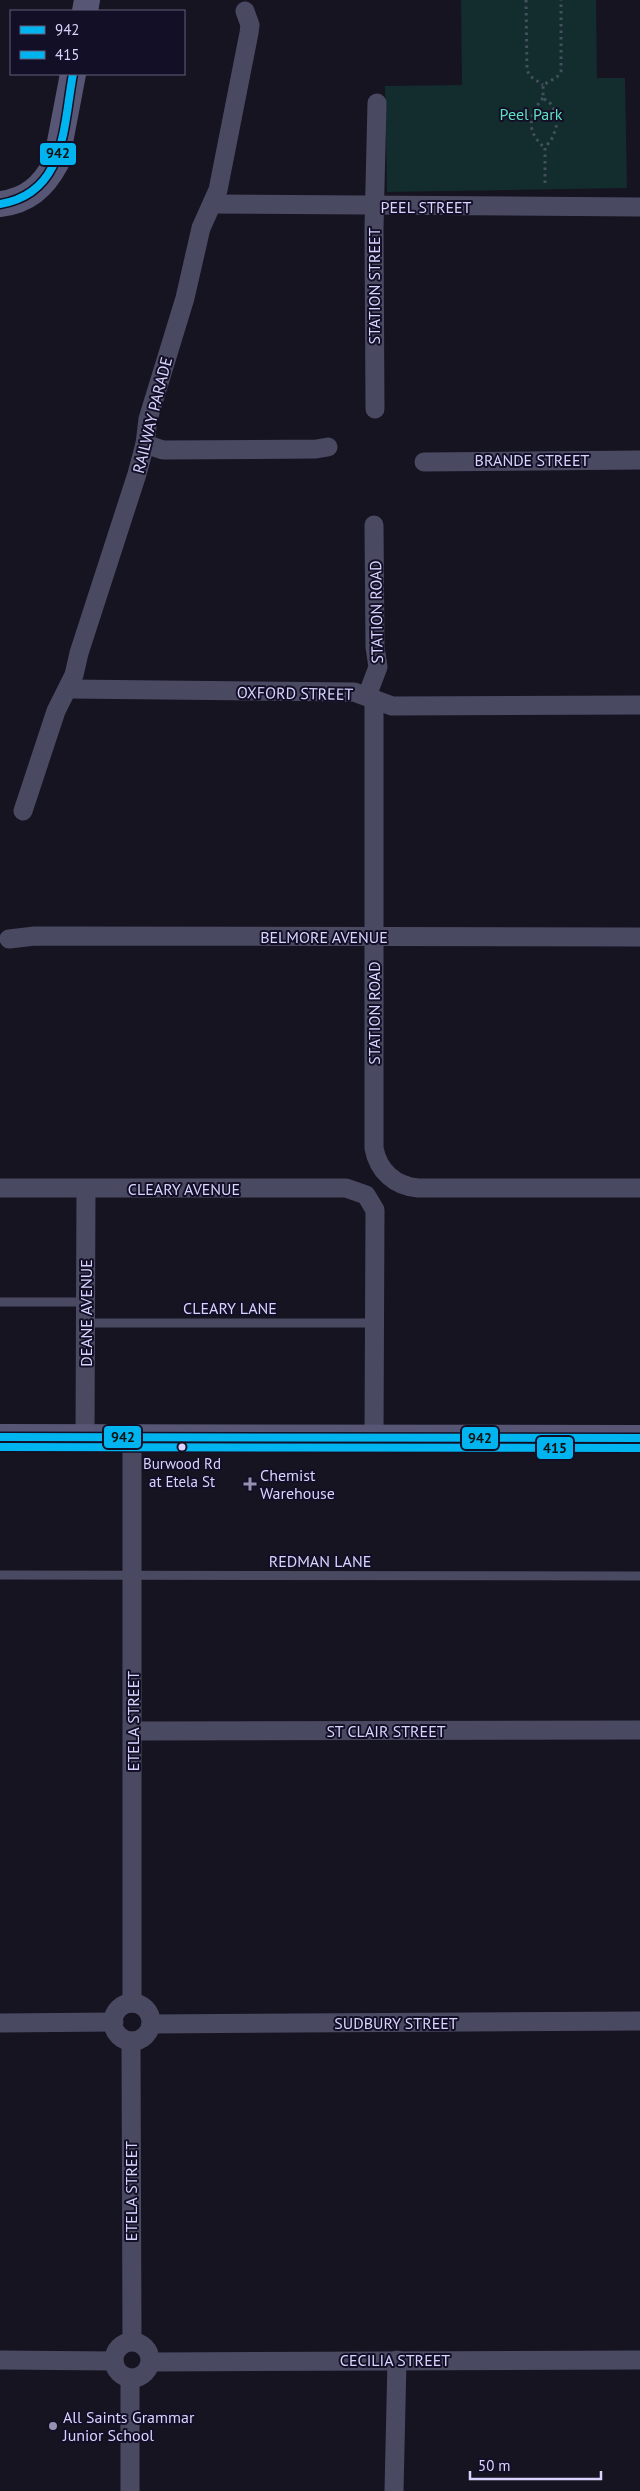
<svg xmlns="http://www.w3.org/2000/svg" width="640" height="2491" viewBox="0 0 640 2491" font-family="'PT Sans',sans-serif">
<rect width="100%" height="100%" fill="#161421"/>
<polygon fill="#132c2d" points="461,0 596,0 597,78 625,78 627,188 387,192 385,86 462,85"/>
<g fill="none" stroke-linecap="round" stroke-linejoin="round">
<g stroke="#44505f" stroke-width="3" stroke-dasharray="2.5 4" stroke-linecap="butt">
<polyline points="526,0 527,70 530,76 543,85"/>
<path d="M543,98C528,115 526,132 545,148"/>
<polyline points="545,183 545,148 553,137 559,117 550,103 543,98 543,85 557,77 561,71 561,0"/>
</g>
<g stroke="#4a4962" stroke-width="9">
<polyline points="0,1302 86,1302"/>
<polyline points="86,1323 375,1323"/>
<polyline points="0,1575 640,1576"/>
</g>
<g stroke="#4a4962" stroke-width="19">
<polyline points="212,204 640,207"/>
<polyline points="375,409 374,228 377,103"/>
<polyline points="145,444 163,450 316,449 328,447"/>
<polyline points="424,462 640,460"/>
<polyline points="69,689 354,692 392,706 640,705"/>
<polyline points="367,696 378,667 375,647 374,525"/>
<path d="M374,699V1148C378,1171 395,1186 418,1188H640"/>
<polyline points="23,811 56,711 74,675 79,653 137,474 145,444 148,419 185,298 201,228 218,190 249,33 250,25 245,11"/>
<polyline points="9,939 35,936 640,937"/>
<polyline points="0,1188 346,1188 366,1195 375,1210 374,1437"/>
<polyline points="85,1437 86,1189"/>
<polyline points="133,1731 640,1730"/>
<polyline points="132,2003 132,1438"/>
<circle cx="132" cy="2022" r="19"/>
<polyline points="0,2023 114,2022"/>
<polyline points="151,2024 640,2021"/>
<polyline points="131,2041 132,2341"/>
<circle cx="132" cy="2360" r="18"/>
<polyline points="0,2360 114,2361"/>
<polyline points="151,2362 640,2360"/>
<polyline points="130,2491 130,2378"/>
<polyline points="394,2491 397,2360"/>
</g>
<g stroke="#575674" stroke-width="26">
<polyline points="85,11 87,0"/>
<path d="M0,204C27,201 43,187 56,163L73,74"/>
<polyline points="0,1437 640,1438"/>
</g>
<defs>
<g id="bus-1">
<path d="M0,204C66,193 63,127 73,74"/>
<polyline points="0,1437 640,1438"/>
</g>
<polyline id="bus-2" points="0,1447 640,1448"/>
</defs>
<use href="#bus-1" stroke="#130f26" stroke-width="11"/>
<use href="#bus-2" stroke="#130f26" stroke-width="11"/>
<use href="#bus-1" stroke="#00b5ef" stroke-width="8"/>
<use href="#bus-2" stroke="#00b5ef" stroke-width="8"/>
</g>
<circle fill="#d9d4ff" stroke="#130f26" stroke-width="2" cx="182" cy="1447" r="4.5"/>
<g fill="#9591b1" stroke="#130f26" stroke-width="2">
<path d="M247.5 1476.5h5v5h5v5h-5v5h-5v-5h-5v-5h5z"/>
<circle cx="53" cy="2426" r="5"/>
</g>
<g text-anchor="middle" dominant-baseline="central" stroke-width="4" stroke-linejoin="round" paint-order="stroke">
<g font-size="15" fill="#d9d4ff" stroke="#130f26">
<text x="182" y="1463">Burwood Rd<tspan x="182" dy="18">at Etela St</tspan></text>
</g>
<g font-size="16" fill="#5fe0c0" stroke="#130f26">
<text x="531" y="114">Peel Park</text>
</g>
<g font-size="16" fill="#d9d4ff" stroke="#130f26">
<text x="426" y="207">PEEL STREET</text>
<text transform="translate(374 286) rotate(-90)">STATION STREET</text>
<text transform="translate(152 415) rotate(-76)">RAILWAY PARADE</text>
<text x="532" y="460">BRANDE STREET</text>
<text transform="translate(376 612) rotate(-91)">STATION ROAD</text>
<text transform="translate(295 693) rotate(1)">OXFORD STREET</text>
<text x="324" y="937">BELMORE AVENUE</text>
<text transform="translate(374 1013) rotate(-90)">STATION ROAD</text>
<text x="184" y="1189">CLEARY AVENUE</text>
<text x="230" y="1308">CLEARY LANE</text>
<text transform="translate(86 1313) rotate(-90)">DEANE AVENUE</text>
<text x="320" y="1561">REDMAN LANE</text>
<text transform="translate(133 1721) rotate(-90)">ETELA STREET</text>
<text x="386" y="1731">ST CLAIR STREET</text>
<text x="396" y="2023">SUDBURY STREET</text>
<text transform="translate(131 2191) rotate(-90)">ETELA STREET</text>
<text x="395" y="2360">CECILIA STREET</text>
</g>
<g font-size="16" fill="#d9d4ff" stroke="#130f26" text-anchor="start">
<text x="260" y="1475">Chemist<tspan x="260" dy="18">Warehouse</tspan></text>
<text x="63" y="2417">All Saints Grammar<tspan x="63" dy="18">Junior School</tspan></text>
</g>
</g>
<g stroke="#130f26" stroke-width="2">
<rect x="39" y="142" width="38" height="24" rx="5" fill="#00b5ef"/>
<rect x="103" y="1425" width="39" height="24" rx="5" fill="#00b5ef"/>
<rect x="461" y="1426" width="38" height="24" rx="5" fill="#00b5ef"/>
<rect x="536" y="1436" width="38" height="24" rx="5" fill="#00b5ef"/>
</g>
<g font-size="14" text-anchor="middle" font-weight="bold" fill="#111">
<text x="58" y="158">942</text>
<text x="123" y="1442">942</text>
<text x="480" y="1443">942</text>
<text x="555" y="1453">415</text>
</g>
<rect x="10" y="10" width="175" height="65" fill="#130f26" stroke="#625e7d"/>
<rect x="20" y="26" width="25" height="8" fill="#00b5ef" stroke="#625e7d"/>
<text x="55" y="35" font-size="15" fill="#d9d4ff">942</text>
<rect x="20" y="51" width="25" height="8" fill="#00b5ef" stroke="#625e7d"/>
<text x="55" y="60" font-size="15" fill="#d9d4ff">415</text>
<path d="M470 2471v8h131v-8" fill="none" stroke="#d9d4ff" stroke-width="2.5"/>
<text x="478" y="2471" font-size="15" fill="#d9d4ff" stroke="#130f26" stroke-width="4" paint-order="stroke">50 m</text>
</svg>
